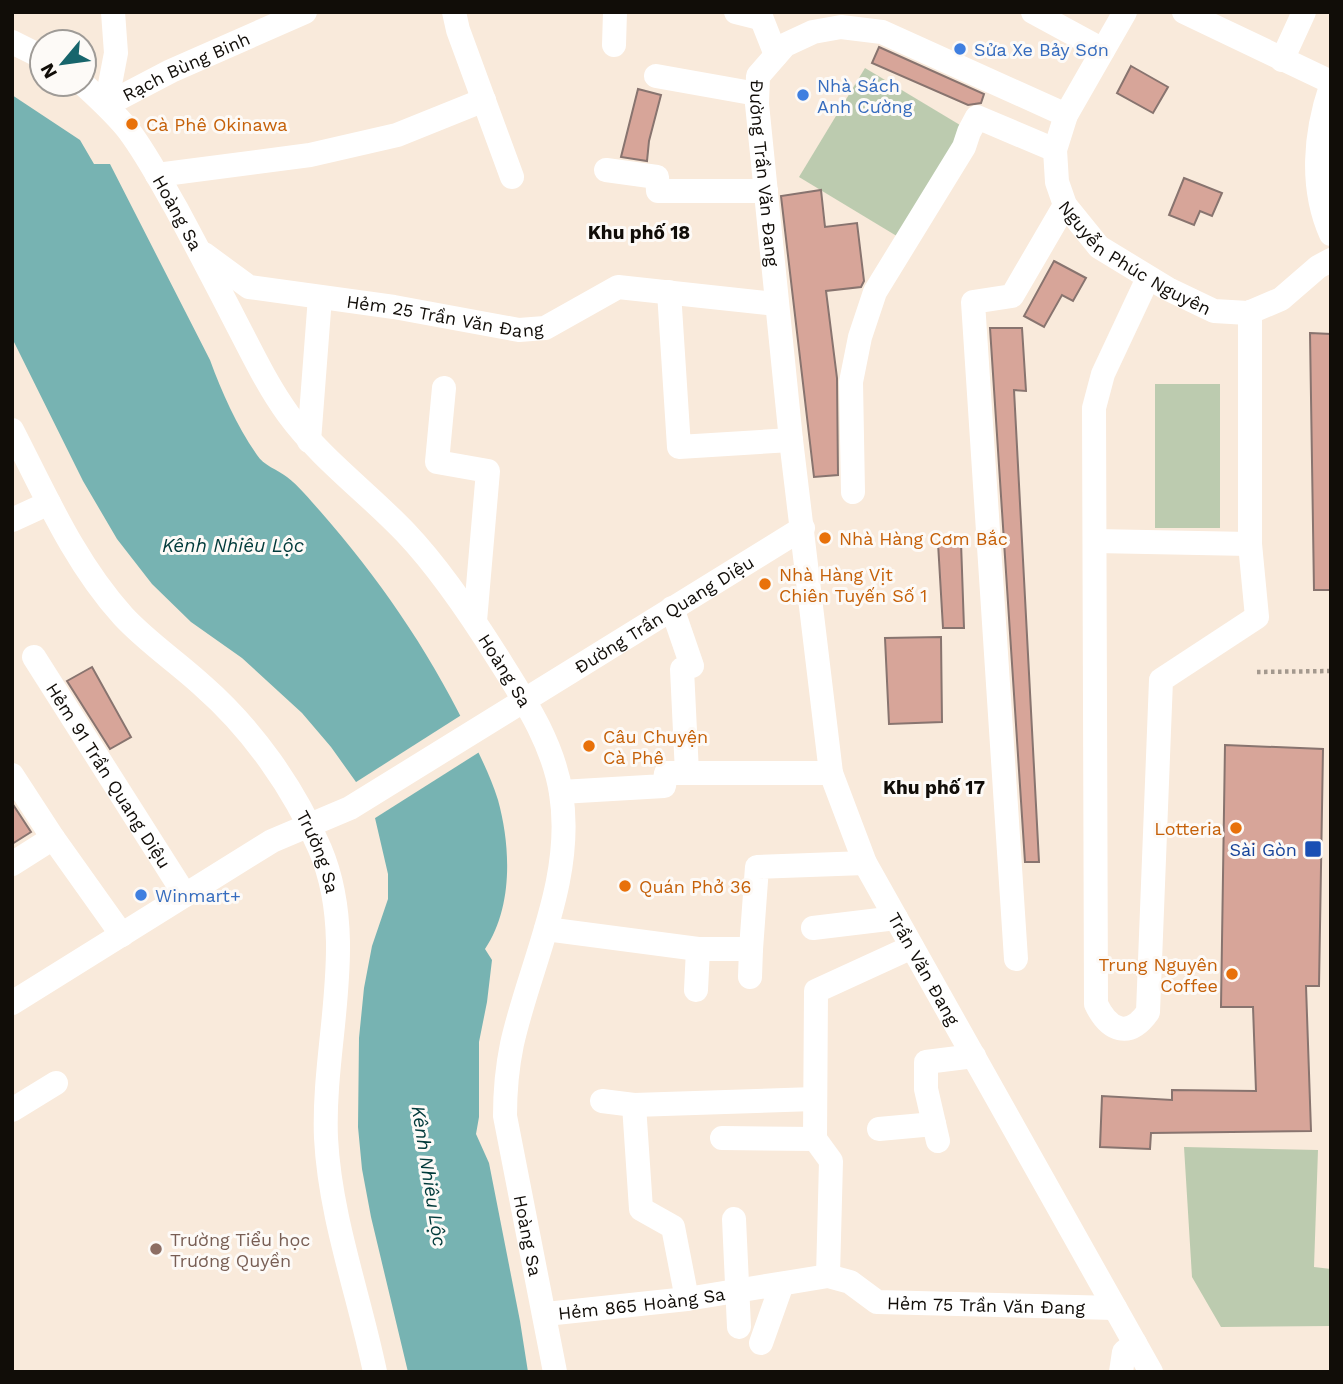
<svg xmlns="http://www.w3.org/2000/svg" width="1343" height="1384" viewBox="0 0 1343 1384" font-family="'Work Sans',sans-serif">
<rect width="100%" height="100%" fill="#f9eadb"/>
<g fill="#bccbaf">
<polygon points="865,68 965,128 900,238 799,177"/>
<rect x="1155" y="384" width="65" height="144"/>
<polygon points="1184,1147 1318,1150 1314,1267 1331,1269 1331,1326 1221,1327 1192,1277"/>
</g>
<path fill="#77b3b2" d="M12,95L80,140L94,164H110L210,360C222,393 237,426 257,455C263,465 278,470 287,477C299,486 310,500 320,511C378,577 427,648 466,727C477,750 490,774 498,800C511,847 513,908 485,949L492,960L487,1002L479,1042V1117L476,1134L489,1163L520,1321L528,1372H408L371,1217L362,1169L358,1127L359,1038L364,988L372,946L388,899V874L375,818L356,782L331,747L302,713L242,658L191,622L152,584L117,539L83,481L12,338Z"/>
<polygon fill="#f9eadb" points="463,714 481,751 372,820 353,784"/>
<g fill="#d7a599" stroke="#88746f" stroke-width="2">
<polygon points="879,47 984,94 981,103 968,105 872,63"/>
<polygon points="1131,66 1168,87 1153,113 1117,93"/>
<polygon points="638,89 661,95 649,141 647,161 621,157"/>
<polygon points="1184,178 1222,193 1212,216 1200,211 1194,225 1169,215"/>
<polygon points="821,190 825,227 857,223 864,281 861,287 826,291 837,378 838,475 814,477 781,196"/>
<polygon points="1054,261 1086,278 1073,301 1062,295 1044,327 1024,316"/>
<polygon points="990,328 1022,328 1026,391 1014,390 1039,862 1025,862"/>
<polygon points="1310,333 1331,334 1331,590 1314,590"/>
<polygon points="961,542 964,628 943,628 938,543"/>
<polygon points="941,637 942,722 889,724 885,638"/>
<polygon points="92,667 131,737 110,749 67,681"/>
<polygon points="1225,745 1323,749 1319,986 1306,986 1311,1131 1151,1133 1150,1149 1100,1147 1102,1096 1172,1100 1172,1090 1256,1091 1253,1007 1221,1007"/>
<polygon points="12,803 31,832 12,844"/>
</g>
<g fill="none" stroke-linecap="round" stroke-linejoin="round">
<polyline stroke="#a4998e" stroke-width="4.5" stroke-dasharray="3.5 3.5" stroke-linecap="butt" points="1257,672 1331,671"/>
<g stroke="#fff" stroke-width="24">
<polyline points="454,12 458,30 512,177"/>
<polyline points="736,12 760,18"/>
<polyline points="759,12 776,55"/>
<polyline points="1033,12 1103,50"/>
<path id="s1" d="M1125,12L1066,115L1055,150L1057,182L1065,205L1099,247L1168,289L1214,311L1248,313L1281,299L1318,267L1331,260"/>
<polyline points="1184,12 1331,82"/>
<polyline points="12,42 42,57"/>
<polyline points="614,45 615,12"/>
<polyline points="1282,60 1304,12"/>
<polyline points="656,76 757,94"/>
<path id="s2" d="M83,84C99,99 116,114 129,131C147,155 161,182 176,208C198,249 219,289 240,330C255,359 269,388 288,414C321,459 367,492 406,533C441,570 471,615 498,658C525,701 553,743 561,793C575,879 530,963 512,1044C507,1068 505,1092 505,1116L555,1372"/>
<path d="M1331,86C1315,133 1310,187 1331,234"/>
<path id="s3" d="M106,105L171,71L305,12"/>
<polyline points="106,105 116,53 113,12"/>
<path id="s4" d="M1066,115L882,32L841,27L813,32L785,45L758,76L757,104L791,440L831,773L865,863L1151,1372"/>
<polyline points="606,170 657,177 658,191 766,191"/>
<polyline points="157,175 310,155 397,135 484,100"/>
<path id="s5" d="M204,254L249,287L394,307L519,330L545,328L618,287L776,304"/>
<path d="M1148,278L1103,374L1094,408L1096,1004C1109,1031 1129,1039 1148,1012L1161,680L1257,617L1250,544V312"/>
<polyline points="669,292 679,447 791,440"/>
<polyline points="444,388 437,462 488,471 475,621"/>
<path id="s6" d="M12,430C45,494 74,562 123,616C147,642 177,662 203,686C252,729 294,788 320,849C359,941 322,1043 326,1138C330,1217 359,1295 375,1372"/>
<polyline points="309,441 320,297"/>
<polyline points="853,492 851,382 860,337 875,292 964,147 969,132 977,117 1055,150"/>
<polyline points="12,520 49,503"/>
<polyline points="1095,541 1250,544"/>
<polyline points="672,608 692,666 682,669 687,773"/>
<path id="s7" d="M34,657L185,895"/>
<polyline points="12,775 53,838 122,935"/>
<polyline points="561,792 664,786 666,773 831,773"/>
<polyline points="12,864 53,838"/>
<polyline points="813,928 896,918"/>
<polyline points="546,929 698,949 751,949 757,867 865,863"/>
<polyline points="1016,959 973,302 1012,296 1065,205"/>
<polyline points="750,977 751,949"/>
<polyline points="696,990 698,949"/>
<path id="s8" d="M12,1003L272,841L350,808L803,528"/>
<polyline points="602,1101 634,1105 815,1099"/>
<polyline points="634,1105 641,1209 673,1227 687,1299"/>
<polyline points="12,1110 56,1083"/>
<polyline points="879,1129 934,1124"/>
<polyline points="722,1138 815,1139"/>
<polyline points="938,1141 926,1089 926,1062 974,1056"/>
<polyline points="734,1219 739,1327"/>
<polyline points="828,1276 831,1161 815,1139 816,991 912,947"/>
<path id="s9" d="M546,1314L687,1299L828,1276L850,1282L877,1302L1115,1308"/>
<polyline points="761,1343 782,1284"/>
<polyline points="1121,1372 1124,1352 1135,1343"/>
</g>
</g>
<g fill="#3f7fe0" stroke="#fdfaf7" stroke-width="2.5">
<circle cx="960" cy="49" r="7"/>
<circle cx="803" cy="95" r="7"/>
<circle cx="141" cy="895" r="7"/>
</g>
<g fill="#e8710a" stroke="#fdfaf7" stroke-width="2.5">
<circle cx="132" cy="124" r="7"/>
<circle cx="825" cy="538" r="7"/>
<circle cx="765" cy="584" r="7"/>
<circle cx="589" cy="746" r="7"/>
<circle cx="1236" cy="828" r="7"/>
<circle cx="625" cy="886" r="7"/>
<circle cx="1232" cy="974" r="7"/>
</g>
<rect fill="#1a4fb4" stroke="#fdfaf7" stroke-width="2.5" x="1304" y="840" width="18" height="18" rx="3.5"/>
<circle fill="#8d6e63" stroke="#fdfaf7" stroke-width="2.5" cx="156" cy="1249" r="7"/>
<g text-anchor="middle" dominant-baseline="central" stroke-width="6" stroke-linejoin="round" paint-order="stroke">
<g font-size="18" fill="#366cbe" stroke="#fdfaf7" text-anchor="start">
<text x="974" y="49">Sửa Xe Bảy Sơn</text>
<text x="817" y="85">Nhà Sách<tspan x="817" dy="21">Anh Cường</tspan></text>
<text x="155" y="895">Winmart+</text>
</g>
<g font-size="18" fill="#110d08" stroke="#fdfaf7">
<text stroke="none"><textPath href="#s3" startOffset="89">Rạch Bùng Binh</textPath></text>
<text stroke="none"><textPath href="#s4" startOffset="441">Đường Trần Văn Đang</textPath></text>
<text stroke="none"><textPath href="#s2" startOffset="161">Hoàng Sa</textPath></text>
<text stroke="none"><textPath href="#s1" startOffset="301">Nguyễn Phúc Nguyên</textPath></text>
<text stroke="none"><textPath href="#s5" startOffset="254">Hẻm 25 Trần Văn Đang</textPath></text>
<text stroke="none"><textPath href="#s8" startOffset="760">Đường Trần Quang Diệu</textPath></text>
<text stroke="none"><textPath href="#s2" startOffset="728">Hoàng Sa</textPath></text>
<text stroke="none"><textPath href="#s7" startOffset="140">Hẻm 91 Trần Quang Diệu</textPath></text>
<text stroke="none"><textPath href="#s6" startOffset="528">Trường Sa</textPath></text>
<text stroke="none"><textPath href="#s4" startOffset="1262">Trần Văn Ðang</textPath></text>
<text stroke="none"><textPath href="#s2" startOffset="1316">Hoàng Sa</textPath></text>
<text stroke="none"><textPath href="#s9" startOffset="96">Hẻm 865 Hoàng Sa</textPath></text>
<text stroke="none"><textPath href="#s9" startOffset="450">Hẻm 75 Trần Văn Ðang</textPath></text>
</g>
<g font-size="18" fill="#c56008" stroke="#fdfaf7" text-anchor="start">
<text x="146" y="124">Cà Phê Okinawa</text>
<text x="839" y="538">Nhà Hàng Cơm Bắc</text>
<text x="779" y="574">Nhà Hàng Vịt<tspan x="779" dy="21">Chiên Tuyến Số 1</tspan></text>
<text x="603" y="736">Câu Chuyện<tspan x="603" dy="21">Cà Phê</tspan></text>
<text x="1222" y="828" text-anchor="end">Lotteria</text>
<text x="639" y="886">Quán Phở 36</text>
<text x="1218" y="964" text-anchor="end">Trung Nguyên<tspan x="1218" dy="21">Coffee</tspan></text>
</g>
<g font-size="18" fill="#164399" stroke="#fdfaf7" text-anchor="end">
<text x="1297" y="849">Sài Gòn</text>
</g>
<g font-size="18" fill="#785e54" stroke="#fdfaf7" text-anchor="start">
<text x="170" y="1239">Trường Tiểu học<tspan x="170" dy="21">Trương Quyền</tspan></text>
</g>
<g font-size="19" font-weight="bold" fill="#110d08" stroke="#fdfaf7">
<text x="639" y="232">Khu phố 18</text>
<text x="934" y="787">Khu phố 17</text>
</g>
<g font-size="19" font-style="italic" fill="#003a3a" stroke="#fdfaf7">
<text x="233" y="545">Kênh Nhiêu Lộc</text>
<text transform="translate(429 1176) rotate(81)">Kênh Nhiêu Lộc</text>
</g>
</g>
<rect width="1343" height="1384" fill="none" stroke="#110d08" stroke-width="28"/>
<g transform="translate(63 63) rotate(241)"><circle r="33" fill="#fdfaf7" stroke="#9f9b97" stroke-width="2"/>
<path d="M0-5L12 26L0 18L-12 26Z" fill="#17656c"/>
<text y="-10" font-size="19" font-weight="bold" text-anchor="middle" fill="#110d08">N</text>
</g>
</svg>
